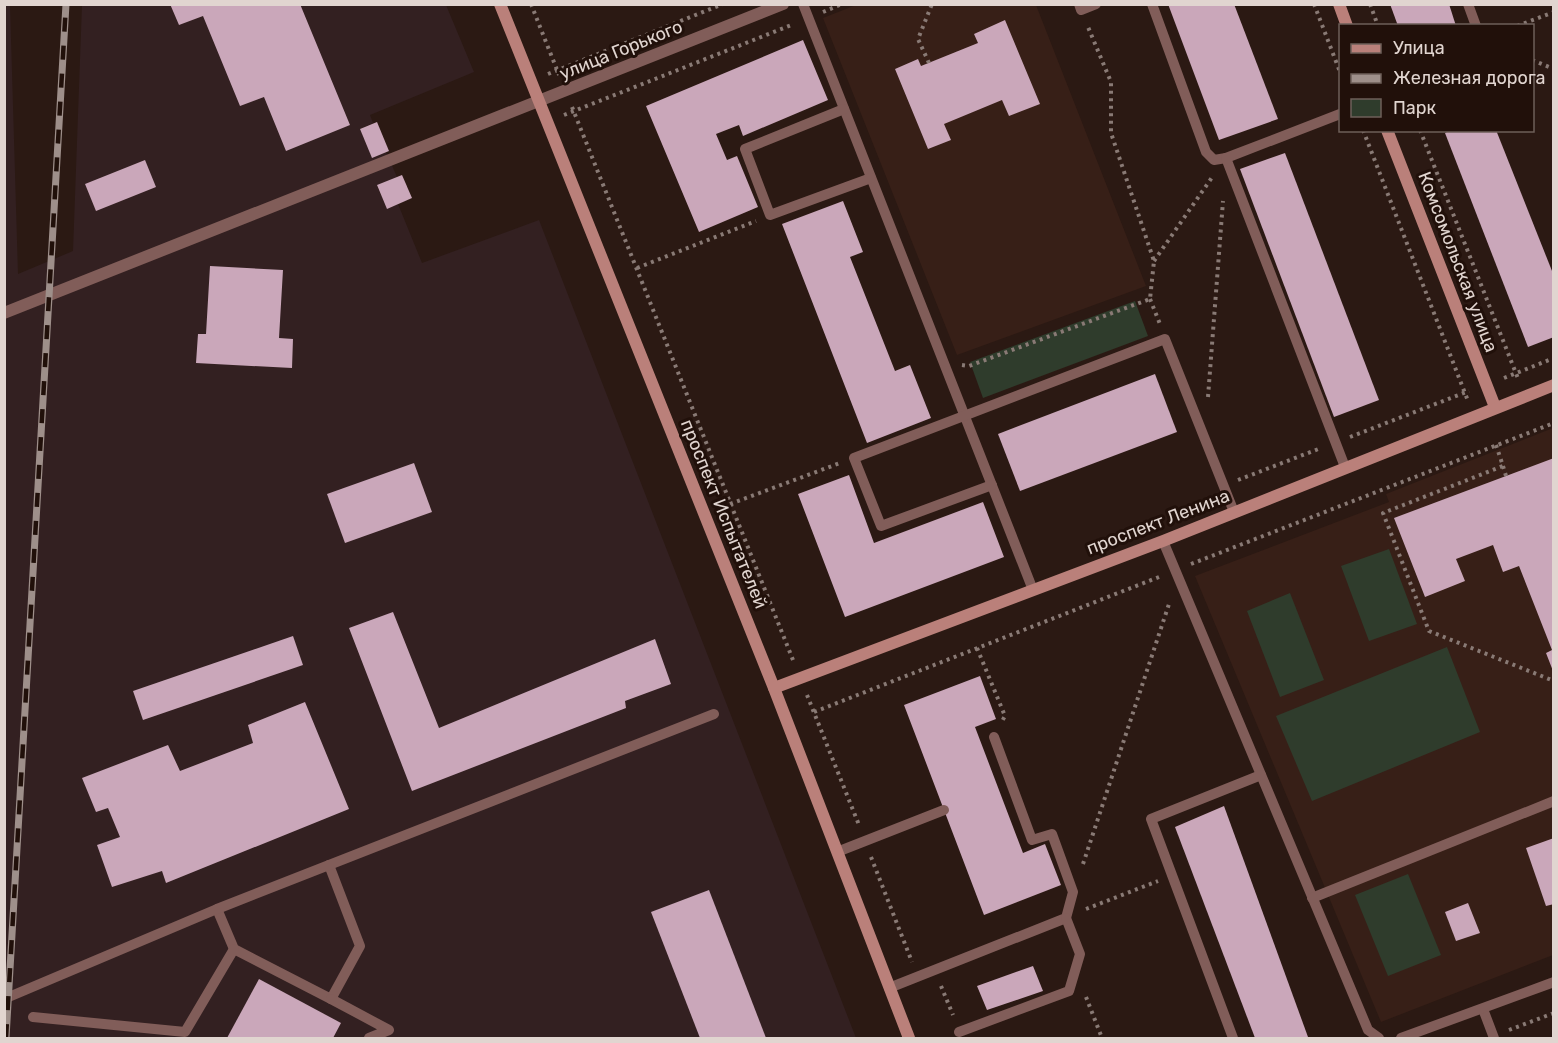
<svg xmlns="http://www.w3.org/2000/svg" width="1558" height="1043" viewBox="0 0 1558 1043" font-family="Rubik,sans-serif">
<rect width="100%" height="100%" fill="#2b1913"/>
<polygon fill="#332021" points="5,5 10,5 18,274 73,251 82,5 446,5 474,72 370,115 373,123 360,129 372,157 386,152 397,177 377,186 387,208 398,204 422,263 539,220 856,1038 5,1038"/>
<g fill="#371f17">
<polygon points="856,5 1036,5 1146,286 957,355 823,18"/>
<polygon points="1553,428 1553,955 1381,1022 1195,576 1389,502 1386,494"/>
</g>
<g fill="#2f3c2c">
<polygon points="1135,301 1148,336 983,398 970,362"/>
<polygon points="1389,549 1417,624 1369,641 1341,566"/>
<polygon points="1290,593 1324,680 1280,697 1247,611"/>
<polygon points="1447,647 1480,732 1312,801 1276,716"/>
<polygon points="1408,874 1441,955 1388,976 1355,895"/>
</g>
<g fill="#caa7ba">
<polygon points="170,4 300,4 350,125 286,151 264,97 240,106 203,16 179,25"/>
<polygon points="1168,4 1234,4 1278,119 1219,140"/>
<polygon points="1390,4 1449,4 1456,26 1398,26"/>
<polygon points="1005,20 1040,104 1009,116 1002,100 944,124 951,140 928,149 895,69 918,59 921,66 978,43 974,34"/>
<polygon points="803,40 828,100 743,136 739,125 716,134 727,160 737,156 758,207 699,232 646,106"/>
<polygon points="377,122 389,151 372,158 360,129"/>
<polygon points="1451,130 1496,130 1554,276 1554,337 1528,347 1445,133"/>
<polygon points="1285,153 1379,400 1334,417 1240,169"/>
<polygon points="145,160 156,187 96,211 85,184"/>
<polygon points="402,175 412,198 387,209 377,185"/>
<polygon points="843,201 863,252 850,257 895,371 910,365 931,418 867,443 782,224"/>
<polygon points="210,266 283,270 279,338 293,339 292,368 196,363 198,334 206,334"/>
<polygon points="1155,374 1177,432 1020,491 998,434"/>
<polygon points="1554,458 1554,671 1553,671 1546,653 1552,650 1519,566 1503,572 1493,545 1456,559 1465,581 1425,597 1394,518"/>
<polygon points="414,463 432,512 345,543 327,494"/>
<polygon points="849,475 874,543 983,502 1004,557 845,617 798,494"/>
<polygon points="393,612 439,728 655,639 671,684 625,701 626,708 412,791 349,628"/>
<polygon points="293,636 303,665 143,720 133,691"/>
<polygon points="980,676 996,719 975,727 1023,853 1045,844 1061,885 984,915 904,705"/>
<polygon points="305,702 349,809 166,883 162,871 112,887 97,845 120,837 108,808 96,812 82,778 168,745 180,771 253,743 248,725"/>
<polygon points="1224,806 1308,1037 1304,1038 1255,1038 1175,827"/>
<polygon points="1554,838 1554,904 1546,906 1526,848"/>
<polygon points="709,890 766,1038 700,1038 651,912"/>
<polygon points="1468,903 1480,933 1456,941 1445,912"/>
<polygon points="1033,966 1043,991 987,1010 977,986"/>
<polygon points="259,979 341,1023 333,1038 227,1038"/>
</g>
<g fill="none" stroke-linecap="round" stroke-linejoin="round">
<g stroke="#897a75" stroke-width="4" stroke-dasharray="3 4.5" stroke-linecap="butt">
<polyline points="531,4 559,75"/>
<polyline points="1314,4 1340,72"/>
<polyline points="1370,4 1378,26"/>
<polyline points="823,12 842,4"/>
<polyline points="1517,26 1554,12"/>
<polyline points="1532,60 1554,69"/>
<polyline points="929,63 918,39 932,4"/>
<polyline points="548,74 723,4"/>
<polyline points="572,107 793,660"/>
<polyline points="564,115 794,24"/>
<polyline points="1363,130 1468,401"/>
<polyline points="1420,130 1519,381"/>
<polyline points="1154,261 1213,176"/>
<polyline points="637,268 756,221"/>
<polyline points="1150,299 1160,324"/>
<polyline points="962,365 969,366 1150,299 1154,261 1111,133 1111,82 1088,27"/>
<polyline points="1504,378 1554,358"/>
<polyline points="1208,397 1223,201"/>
<polyline points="1350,437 1469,391"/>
<polyline points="1496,445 1503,466 1383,513 1429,631 1554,681"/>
<polyline points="1503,466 1506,476"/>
<polyline points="1238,480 1321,448"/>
<polyline points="730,504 840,463"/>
<polyline points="1191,564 1554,423"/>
<polyline points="977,648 1005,716 1001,723"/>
<polyline points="807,695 859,825"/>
<polyline points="814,712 1159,577"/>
<polyline points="871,857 912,962"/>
<polyline points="1083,864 1169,604"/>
<polyline points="1086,909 1158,881"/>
<polyline points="941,986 953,1015"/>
<polyline points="1086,997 1102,1038"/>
<polyline points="1509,1030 1554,1013"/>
</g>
<g stroke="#815d59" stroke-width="10">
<polyline points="803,4 1033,590"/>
<polyline points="1079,4 1081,10 1096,4"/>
<polyline points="1152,4 1206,152 1214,160 1226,158"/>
<polyline points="1468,4 1476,26"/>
<polyline points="844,109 745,149 770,215 871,178"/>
<polyline points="1340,114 1226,158 1345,467"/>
<polyline points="992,485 881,526 854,458 1165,339 1234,512"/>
<polyline points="1163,541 1368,1030 1379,1038"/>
<polyline points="837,852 944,810"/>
<polyline points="1312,898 1554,801"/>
<polyline points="217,909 234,949 331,999 360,946 329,865"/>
<polyline points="889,988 1066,918 1073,892 1052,834 1032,840 994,737"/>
<polyline points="4,999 217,909 714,714"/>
<polyline points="331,999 389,1030 369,1038"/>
<polyline points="1483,1009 1494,1038"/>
<polyline points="33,1017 185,1032 234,949"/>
<polyline points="959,1032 1069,991 1080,954 1066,918"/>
<polyline points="1233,1038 1151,819 1261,775"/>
<polyline points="1401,1038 1554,982"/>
</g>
<polyline stroke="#815d59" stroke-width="12" points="4,313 783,4"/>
<g stroke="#ba807a" stroke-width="12">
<polyline points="500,4 774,688 909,1038"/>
<polyline points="1339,4 1347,26"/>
<polyline points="1387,130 1495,407"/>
<polyline points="774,688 1163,541 1554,385"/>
</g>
<defs>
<polyline id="rail" points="6,1038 66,4"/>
</defs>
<use href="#rail" stroke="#9e8f8a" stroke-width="7"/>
<use href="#rail" stroke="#21100a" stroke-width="4.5" stroke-dasharray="14" stroke-linecap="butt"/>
</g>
<g text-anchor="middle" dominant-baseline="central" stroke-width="6" stroke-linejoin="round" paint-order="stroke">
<g font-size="18" fill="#e1d5d0" stroke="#21100a">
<text transform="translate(621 50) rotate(-22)">улица Горького</text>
<text transform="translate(1458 262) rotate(69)">Комсомольская улица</text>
<text transform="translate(724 514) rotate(68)">проспект Испытателей</text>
<text transform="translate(1158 522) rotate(-21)">проспект Ленина</text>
</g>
</g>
<rect width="1558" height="1043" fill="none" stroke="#e1d5d0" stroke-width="12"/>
<rect x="1339" y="24" width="195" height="108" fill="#21100a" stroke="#6e5f59" stroke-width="1.5"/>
<rect x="1351" y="44" width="30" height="9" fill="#ba807a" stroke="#6e5f59" stroke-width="1.5"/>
<text x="1393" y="54" font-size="18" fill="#e1d5d0">Улица</text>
<rect x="1351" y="74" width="30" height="9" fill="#9e8f8a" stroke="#6e5f59" stroke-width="1.5"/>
<text x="1393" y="84" font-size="18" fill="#e1d5d0">Железная дорога</text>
<rect x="1351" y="99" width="30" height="18" fill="#2f3c2c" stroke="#6e5f59" stroke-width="1.5"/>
<text x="1393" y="114" font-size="18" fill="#e1d5d0">Парк</text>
</svg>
